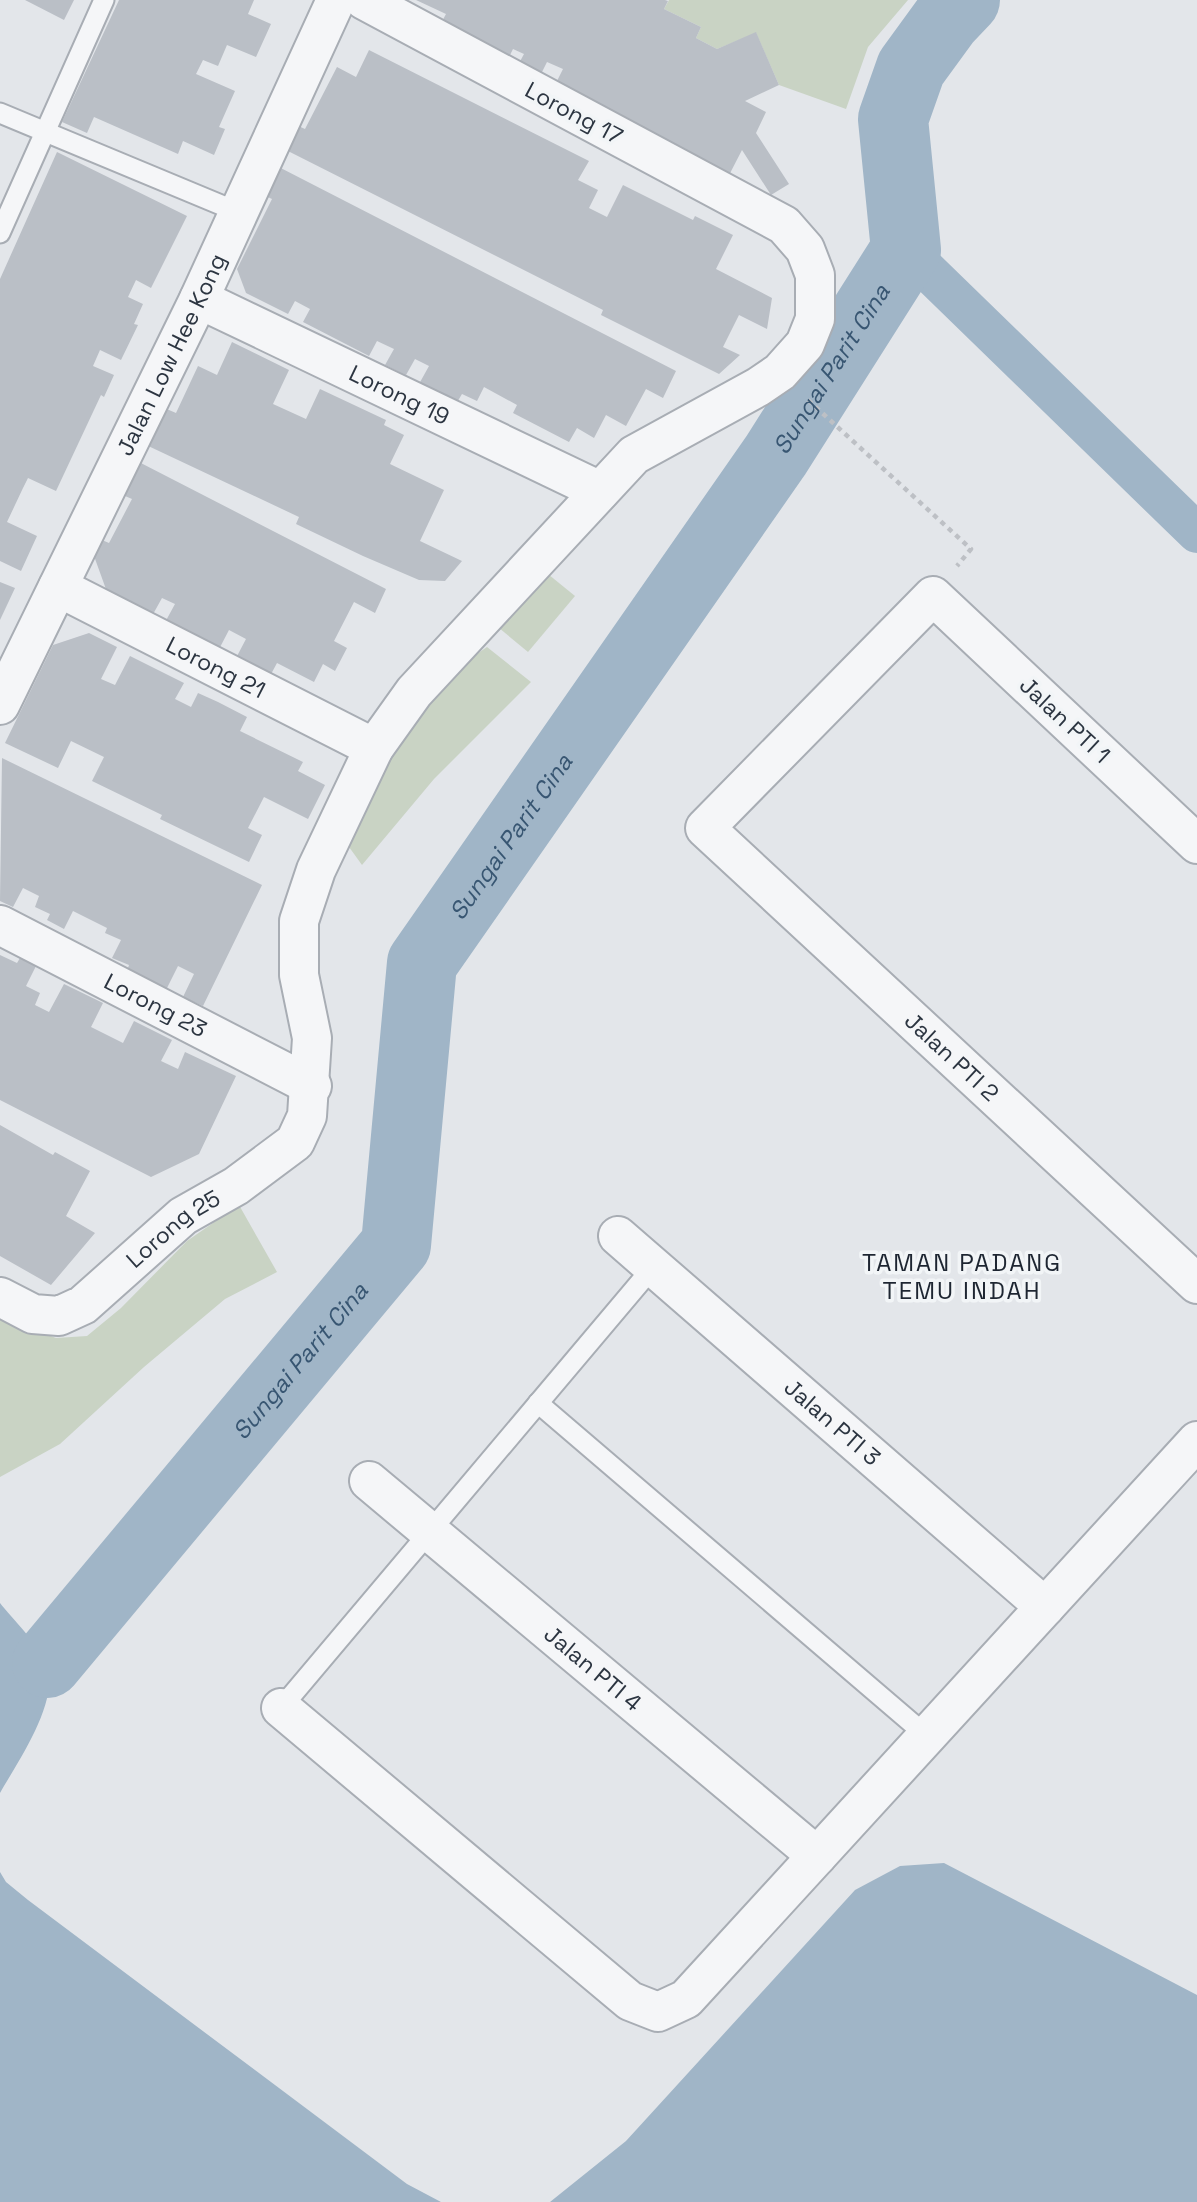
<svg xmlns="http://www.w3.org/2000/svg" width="1197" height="2202" viewBox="0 0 1197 2202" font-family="'Space Grotesk',sans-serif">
<rect width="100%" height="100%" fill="#e3e6ea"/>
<g fill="#c9d3c4">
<polygon points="669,0 908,0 868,47 846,109 779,85 756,33 717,49 696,38 701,27 664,9"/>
<polygon points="543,570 575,596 528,652 493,623"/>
<polygon points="487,647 531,682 434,779 362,865 344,840 381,768 445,676"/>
<polygon points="239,1205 277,1272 225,1299 144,1367 60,1444 0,1477 0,1317 56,1338 87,1336 121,1308 187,1241"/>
</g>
<g fill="#a0b5c7">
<path d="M0,1603C10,1616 43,1650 47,1663C60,1702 18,1761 0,1793Z"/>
<polygon points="944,1863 1197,1995 1197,2202 550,2202 626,2141 855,1890 900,1866"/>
<polygon points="0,1872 6,1882 28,1900 407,2184 441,2202 0,2202"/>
</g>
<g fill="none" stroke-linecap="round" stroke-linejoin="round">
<polyline stroke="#a0b5c7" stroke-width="40" points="906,250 1197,533"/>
<path stroke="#a0b5c7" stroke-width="70" id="s1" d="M47,1663L396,1245L422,963L776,455L906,250L893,119L911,68L946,20L965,0"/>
</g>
<g fill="#babfc6">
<polygon points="25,0 74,0 64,20"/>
<polygon points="119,0 254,0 248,14 271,24 256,57 227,45 218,66 203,60 196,74 235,91 219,127 225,129 214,155 183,141 178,154 94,117 87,133 62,122"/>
<polygon points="416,0 665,0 668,1 664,9 701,27 696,38 717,49 756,32 779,85 745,101 766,112 756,133 789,184 771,195 742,150 726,181 554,87 563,69 547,62 539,78 517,67 524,54 513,49 507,61 439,27 446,14"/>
<polygon points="369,50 589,161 578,180 598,190 589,208 607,217 623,185 693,220 695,216 733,235 716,269 772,298 767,329 739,315 723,347 740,355 719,374 601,315 603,310 282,148 294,124 305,129 337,67 356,77"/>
<polygon points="57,152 187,216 151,288 136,280 128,297 143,304 134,324 138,325 121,360 100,350 93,366 114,375 104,397 101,395 56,491 28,478 23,488 7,522 37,536 21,571 0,561 0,279"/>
<polygon points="271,163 676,371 663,398 646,389 626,426 606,415 594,438 577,428 569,442 513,413 517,405 484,387 477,401 462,394 456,404 419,384 429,366 415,359 406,375 385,365 394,349 377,341 369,356 303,322 310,309 295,301 288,314 246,293 237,269 272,199 257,192"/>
<polygon points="232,342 289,370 273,404 306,419 320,389 386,420 384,425 404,435 390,464 444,490 420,541 462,561 445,581 419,580 363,556 296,524 299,517 144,444 162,407 176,413 198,366 217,375"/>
<polygon points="135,460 386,589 375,613 354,602 334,641 347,648 335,671 323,664 314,682 277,663 270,676 236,658 246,639 229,630 217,653 163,626 175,604 162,598 152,616 107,592 94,556 102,540 109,543 132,499 118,493"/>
<polygon points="0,582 15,588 0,620"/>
<polygon points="89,633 117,647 101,679 115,685 130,656 184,683 175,699 191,707 198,693 218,702 247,717 240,731 303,762 298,771 325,785 308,819 264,797 248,828 262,835 249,862 160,819 162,815 92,781 104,757 71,741 58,768 5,743 53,645"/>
<polygon points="2,758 262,885 203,1006 183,997 194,974 178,966 166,990 127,971 129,965 112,958 121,940 105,933 107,928 73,911 64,929 47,920 50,914 35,907 39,896 23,888 13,907 0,901"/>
<polygon points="0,955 17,963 20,958 36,966 26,986 40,993 35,1005 49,1012 64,984 103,1003 91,1027 123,1043 134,1021 172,1040 161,1061 178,1069 185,1052 236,1076 199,1154 151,1177 0,1100"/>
<polygon points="0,1125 53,1155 55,1152 90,1171 66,1216 95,1233 51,1285 0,1256"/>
</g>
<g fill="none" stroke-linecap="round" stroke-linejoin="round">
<defs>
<g id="service">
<polyline points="0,113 238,212"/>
<polyline points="0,233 104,0"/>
<polyline points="538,1403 927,1736"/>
<polyline points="281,1708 653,1267"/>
</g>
<g id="minor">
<path id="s2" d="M199,299L600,491"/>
<path id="s3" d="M58,587L374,748"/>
<path id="s4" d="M0,705L199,299L336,0"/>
<path id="s5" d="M1197,844L933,596L705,828L1197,1284"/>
<path id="s6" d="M0,925L312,1086"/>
<path id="s7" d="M618,1236L1045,1607"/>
<path id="s8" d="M0,1297L33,1314L59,1316L83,1305L183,1216L236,1186L295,1142L307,1116L312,1038L299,975V921L316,870L374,748L414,692L634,455L758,387L780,372L805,344L815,319V275L805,249L784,225L364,0"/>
<path id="s9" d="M369,1481L817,1856"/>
<polyline points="281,1708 630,2001 658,2012 686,1999 1197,1441"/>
</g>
</defs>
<use href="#service" stroke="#a8adb4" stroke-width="23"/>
<use href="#minor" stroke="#a8adb4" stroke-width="42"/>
<polyline stroke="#bdc0c5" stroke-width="4.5" stroke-dasharray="5 5" stroke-linecap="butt" points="808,400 971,549 957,566"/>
<use href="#service" stroke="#f5f6f8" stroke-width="19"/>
<use href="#minor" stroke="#f5f6f8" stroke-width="38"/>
</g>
<g text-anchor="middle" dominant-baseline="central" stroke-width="7" stroke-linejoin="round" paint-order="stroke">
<g font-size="23" fill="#2c3541" stroke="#f2f5f7">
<text transform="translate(574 113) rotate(28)">Lorong 17</text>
<text stroke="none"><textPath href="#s4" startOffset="390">Jalan Low Hee Kong</textPath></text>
<text stroke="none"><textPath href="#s2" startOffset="222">Lorong 19</textPath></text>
<text stroke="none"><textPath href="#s3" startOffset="177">Lorong 21</textPath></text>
<text transform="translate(1065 720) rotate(43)">Jalan PTI 1</text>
<text stroke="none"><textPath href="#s6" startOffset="175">Lorong 23</textPath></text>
<text stroke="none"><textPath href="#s5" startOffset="1024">Jalan PTI 2</textPath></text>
<text stroke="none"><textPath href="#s8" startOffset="208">Lorong 25</textPath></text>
<text stroke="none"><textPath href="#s7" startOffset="284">Jalan PTI 3</textPath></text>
<text stroke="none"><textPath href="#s9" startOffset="292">Jalan PTI 4</textPath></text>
</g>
<g font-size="24" font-style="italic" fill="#385672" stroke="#f2f5f7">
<text stroke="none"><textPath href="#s1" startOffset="1549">Sungai Parit Cina</textPath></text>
<text stroke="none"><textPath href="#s1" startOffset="982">Sungai Parit Cina</textPath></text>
<text stroke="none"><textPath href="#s1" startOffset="394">Sungai Parit Cina</textPath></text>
</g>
<g font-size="24" letter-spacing="2" fill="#1e2632" stroke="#f2f5f7">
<text x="962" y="1262">TAMAN PADANG<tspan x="962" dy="28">TEMU INDAH</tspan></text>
</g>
</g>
</svg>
